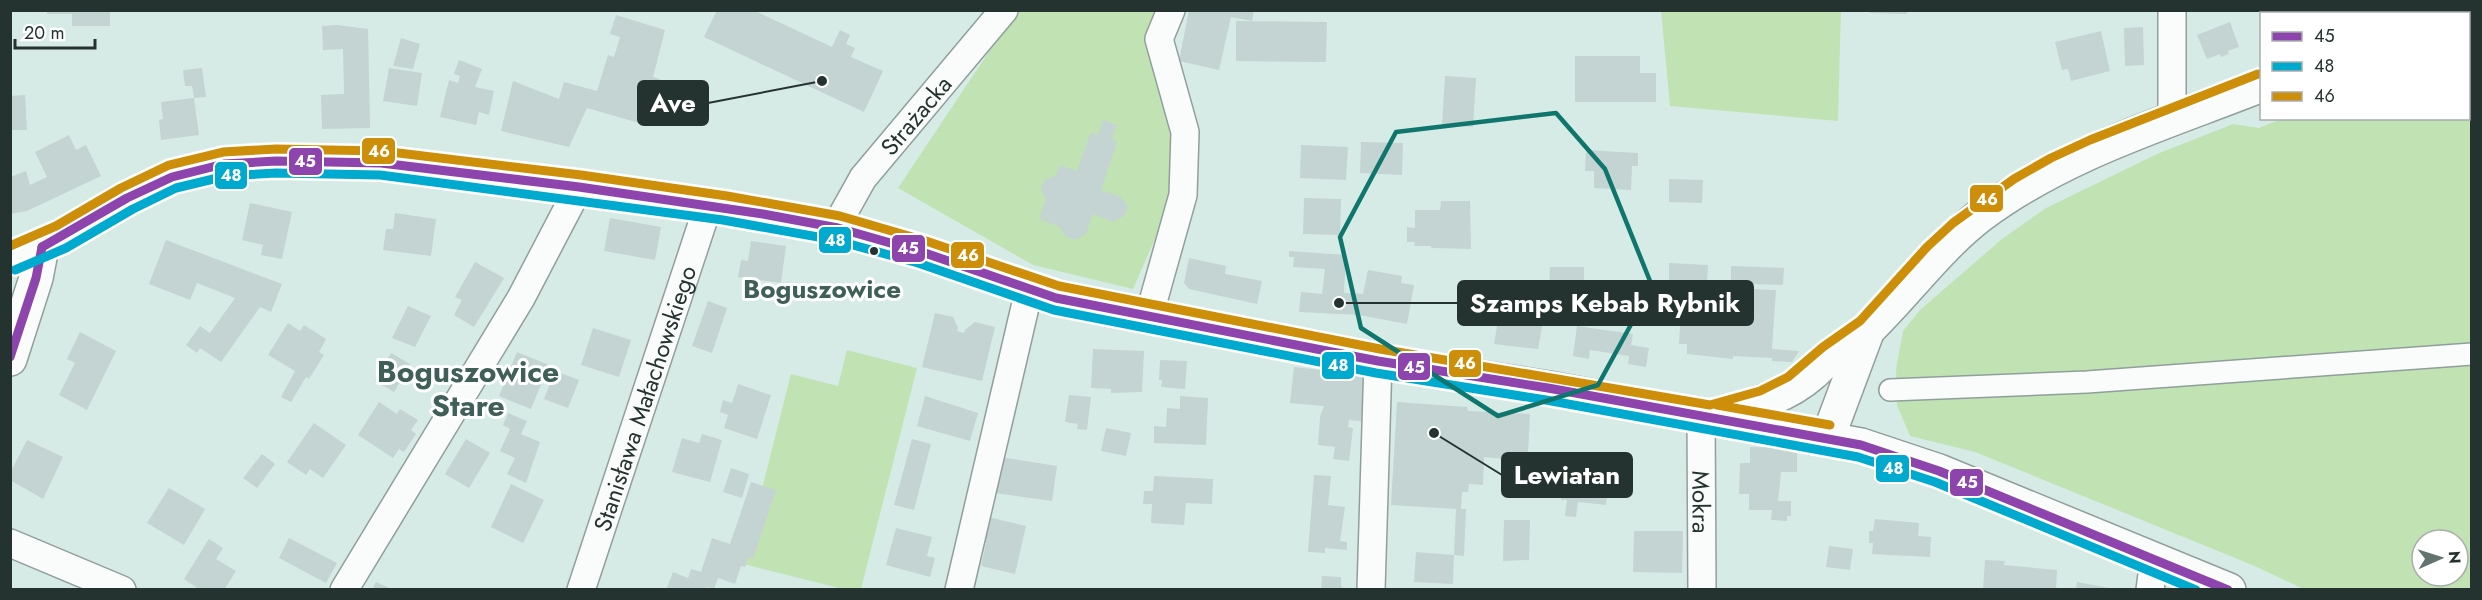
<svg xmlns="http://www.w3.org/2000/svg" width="2482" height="600" viewBox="0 0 2482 600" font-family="Jost,sans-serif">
<rect width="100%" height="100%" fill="#d7ebe6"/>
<g fill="#c1e3b4" fill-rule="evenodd">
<polygon points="1016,11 1159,11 1150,34 1174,147 1169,207 1133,289 1033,265 898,188"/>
<polygon points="1661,11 1841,11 1838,121 1670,106"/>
<path d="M2471,44V589H2303L2257,567L1975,452L1910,436L1897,405L1896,369L1903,331L1921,309L2002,239L2046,208L2157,154L2233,124L2259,128L2284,118H2468V45ZM2422,540H2458V576H2422Z"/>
<polygon points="847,350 917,368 861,589 843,589 743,564 791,374 838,386"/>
</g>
<g fill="#c3d4d2">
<polygon points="47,10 110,10 110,26 72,26 72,14 47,14"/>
<polygon points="717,10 753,10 832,47 840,30 850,35 846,44 855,48 851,57 883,71 864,112 704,37"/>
<polygon points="1189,10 1254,10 1252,21 1231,17 1219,70 1179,61"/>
<polygon points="1870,10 1907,10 1907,14 1870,13"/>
<polygon points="2266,10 2319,10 2320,14 2267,14"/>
<polygon points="616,15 665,30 653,77 660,79 652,104 660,107 657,119 648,116 646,125 587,108 569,147 501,131 513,81 559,99 564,82 597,91 608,55 614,57 620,37 610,34"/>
<polygon points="1236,21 1327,22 1326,62 1236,61"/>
<polygon points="2230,22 2239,47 2228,51 2229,54 2221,57 2220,54 2207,59 2197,35"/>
<polygon points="337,25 368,29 370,128 322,129 321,95 344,94 343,49 323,50 322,26"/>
<polygon points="2143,27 2144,65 2125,66 2124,28"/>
<polygon points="2101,31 2110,71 2071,81 2068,69 2062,70 2055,42"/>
<polygon points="401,38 420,44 413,69 393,66"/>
<polygon points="1575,56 1640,56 1640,73 1656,73 1656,102 1575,102"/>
<polygon points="459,60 482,69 475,87 494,91 489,115 479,112 476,125 440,117 449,80 458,83 460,76 454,74"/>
<polygon points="202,68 206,97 194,98 199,135 161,140 159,120 163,119 161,102 194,98 192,86 185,86 183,70"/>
<polygon points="389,68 422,73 417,106 383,101"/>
<polygon points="1445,76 1476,78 1473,127 1442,125"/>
<polygon points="25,95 27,130 10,130 10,96"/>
<polygon points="1103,120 1117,125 1112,139 1117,142 1101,190 1121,197 1128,206 1124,216 1113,222 1093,214 1086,234 1075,240 1065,236 1060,227 1039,219 1046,199 1041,190 1044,180 1056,175 1060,165 1077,171 1091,132 1098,135"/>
<polygon points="69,135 76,150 86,145 101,176 27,211 10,214 10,177 26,171 30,185 47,177 35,152"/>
<polygon points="1361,142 1403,143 1402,175 1360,173"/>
<polygon points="1301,145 1348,147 1346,180 1300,178"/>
<polygon points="1586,150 1638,153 1638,166 1632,166 1631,190 1594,188 1594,171 1585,171"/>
<polygon points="1669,179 1703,180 1702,203 1669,202"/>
<polygon points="1304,198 1341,199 1340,235 1303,234"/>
<polygon points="1441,201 1470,201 1471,249 1432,248 1430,246 1414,246 1415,242 1407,242 1407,227 1415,228 1415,210 1440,210"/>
<polygon points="250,203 292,212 282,259 261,255 263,245 242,240"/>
<polygon points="395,213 436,219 431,256 383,250 386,229 393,229"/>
<polygon points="610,218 661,227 655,260 604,251"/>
<polygon points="166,240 282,284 271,312 260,307 221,362 200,348 197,353 186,345 200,326 210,333 235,298 197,283 190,300 149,284"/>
<polygon points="751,241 786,246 781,283 738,277 741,260 748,261"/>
<polygon points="1289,251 1346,255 1344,293 1363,294 1368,270 1402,276 1401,283 1414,285 1407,324 1359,315 1299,312 1301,292 1322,294 1325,269 1293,267 1294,257 1289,257"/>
<polygon points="1189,258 1226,266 1225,274 1262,281 1257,304 1189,289 1184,283"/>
<polygon points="475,262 504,278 474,327 454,315 462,300 455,297"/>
<polygon points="1669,263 1708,265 1707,283 1698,282 1697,290 1669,288"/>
<polygon points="1731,266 1784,268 1783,285 1731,283"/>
<polygon points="1550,267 1584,267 1584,286 1590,286 1590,293 1549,294"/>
<polygon points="1753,289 1776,290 1772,349 1799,351 1792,362 1772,361 1772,358 1733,356 1733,359 1687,354 1687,344 1679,344 1681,311 1750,315 1751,317"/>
<polygon points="1513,297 1526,300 1525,307 1545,311 1538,349 1494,344 1501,303 1512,305"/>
<polygon points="708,301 727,308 712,353 692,346"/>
<polygon points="408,306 431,316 415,347 392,338"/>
<polygon points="935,313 953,317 958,328 957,331 964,333 965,330 975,322 995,327 982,381 922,367"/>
<polygon points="288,323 300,331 304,325 326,339 319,352 324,355 309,379 306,377 291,402 281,397 295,371 268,355"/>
<polygon points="1577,326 1633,334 1631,345 1649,348 1646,367 1628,364 1629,356 1590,350 1589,359 1573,356"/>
<polygon points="593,328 631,340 619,377 581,365"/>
<polygon points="80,332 116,351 87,410 59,395 75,363 67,359"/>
<polygon points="1093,349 1144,351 1142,392 1111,393 1111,389 1091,388"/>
<polygon points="517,352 549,365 531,409 499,396"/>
<polygon points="391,353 410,364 394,392 375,381"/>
<polygon points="1160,360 1187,361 1185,389 1161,387 1162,380 1159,380"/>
<polygon points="1294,367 1386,377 1368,422 1349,420 1348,427 1353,428 1349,461 1333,459 1335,447 1318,445 1320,417 1324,406 1290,403"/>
<polygon points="555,371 579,380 568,408 544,399"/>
<polygon points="738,384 771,395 757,439 724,428 728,415 720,412 723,400 732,403"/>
<polygon points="1069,395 1091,397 1087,430 1077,429 1078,424 1065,422"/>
<polygon points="925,396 978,413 970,441 917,426"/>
<polygon points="1180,396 1208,398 1206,445 1154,443 1154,426 1166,427 1167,408 1180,409"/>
<polygon points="379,402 397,414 400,409 418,420 411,430 416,434 404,452 399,449 393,458 358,435"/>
<polygon points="1397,402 1467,407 1468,411 1530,414 1528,453 1515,452 1514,460 1484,457 1483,485 1469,484 1468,492 1462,492 1461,509 1466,509 1464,556 1454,555 1456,509 1391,505"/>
<polygon points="508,413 527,421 521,434 540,442 526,483 507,474 515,458 500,451 510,429 503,425"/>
<polygon points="314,423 346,445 323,478 310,469 306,475 287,462"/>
<polygon points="1106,428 1131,433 1126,456 1101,451"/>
<polygon points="702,434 722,440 710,482 672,472 682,438 699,443"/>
<polygon points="466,439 490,453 469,488 445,474"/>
<polygon points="912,439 931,444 914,510 894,505"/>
<polygon points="27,440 63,457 43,499 10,480 10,473"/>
<polygon points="1750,447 1797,448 1797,472 1781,472 1778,501 1791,501 1791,516 1787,516 1787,521 1771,520 1772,510 1749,510 1749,494 1739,494 1740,463 1750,463"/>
<polygon points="262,454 275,464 257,488 243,478"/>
<polygon points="1566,454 1611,459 1606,505 1578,502 1576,517 1565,516 1567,500 1561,500"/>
<polygon points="994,456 1057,466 1052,501 988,492"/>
<polygon points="731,468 749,474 742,498 723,492"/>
<polygon points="1314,475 1331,476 1328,505 1345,507 1340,541 1347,542 1347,550 1325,548 1325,553 1308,552"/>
<polygon points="1154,476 1213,479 1212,504 1186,503 1184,525 1151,523 1152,504 1143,504 1144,491 1153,491"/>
<polygon points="751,482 776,490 753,559 748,557 745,567 741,566 735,584 718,578 714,589 707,587 706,590 666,590 673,572 688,578 691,569 701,572 712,538 730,544"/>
<polygon points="511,484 544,500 523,543 491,527"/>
<polygon points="169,488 205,509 184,545 147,523"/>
<polygon points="988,517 1026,526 1015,574 981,566 986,543 982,542"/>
<polygon points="1875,519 1919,523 1918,536 1931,537 1930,557 1872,554 1873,543 1869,543 1869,531 1873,531"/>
<polygon points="1504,520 1530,520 1529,560 1503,561"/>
<polygon points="896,528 932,537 927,556 935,558 930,577 886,565"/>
<polygon points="1634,531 1683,531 1682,573 1633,572"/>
<polygon points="289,538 337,563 326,583 279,558"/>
<polygon points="209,539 223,548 216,559 236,571 224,590 200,590 184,579"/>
<polygon points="1829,546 1853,549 1850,570 1826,567"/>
<polygon points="1416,552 1454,555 1453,584 1414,582"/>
<polygon points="1985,560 2005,561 2004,565 2057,570 2056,590 1983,590"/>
<polygon points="1322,576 1341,577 1341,587 1349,590 1321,590"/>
<polygon points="376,582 394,590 372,590"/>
<polygon points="2077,582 2109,588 2108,590 2076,590"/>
</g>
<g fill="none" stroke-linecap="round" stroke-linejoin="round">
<defs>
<polyline id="pedestrian" points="1890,390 2087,382 2472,354"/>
<g id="minor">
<polyline points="2172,10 2172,121"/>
<path id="s1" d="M838,228L844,212L863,178L1004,10"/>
<polyline points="1149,316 1183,195 1185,132 1159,39 1171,10"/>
<path id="s2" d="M1701,415L1702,590"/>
<polyline points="10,543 122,590"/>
<polyline points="344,590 521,298 579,187"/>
<path id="s3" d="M581,590L708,206"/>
<polyline points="959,590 1029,290"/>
<polyline points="1371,590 1378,361"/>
<polyline points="2150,590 2154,559"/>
</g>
<g id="tertiary">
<polyline points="2444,14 2452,10"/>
<polyline points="10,259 61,237 127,198 172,177 224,164 276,161 381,163 725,208 838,228 922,252 1056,298 1378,361 1548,388 1861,445 1939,471 2229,590"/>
<polyline points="10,359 36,278 42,247"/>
<path d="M1721,414C1754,405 1786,397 1812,374C1819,368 1825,361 1832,355C1844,346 1859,339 1869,329C1908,291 1938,248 1981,215C2064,153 2166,123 2262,85"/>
<polyline points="1828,437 1868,330"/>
</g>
</defs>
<use href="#pedestrian" stroke="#909f9b" stroke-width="24"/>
<use href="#minor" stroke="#909f9b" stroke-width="30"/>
<use href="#tertiary" stroke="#909f9b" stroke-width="36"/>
<use href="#pedestrian" stroke="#f9fcfb" stroke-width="21"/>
<use href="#minor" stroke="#f9fcfb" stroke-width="27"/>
<use href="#tertiary" stroke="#f9fcfb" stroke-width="33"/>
<defs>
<g id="bus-1">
<polyline points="42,247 127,198 172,177 224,164 276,161 381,163 579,187 763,214 838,228 922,252 1056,298 1378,361 1548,388 1861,445 1939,471 2228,590"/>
<polyline points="10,357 36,278 42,247"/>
</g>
<polyline id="bus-2" points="15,270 66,248 133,209 176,188 226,176 276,173 380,175 723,220 835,240 918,263 1054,310 1376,373 1546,400 1858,457 1935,482 2196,590"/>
<g id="bus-3">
<polyline points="10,246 56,226 121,188 169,165 223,152 276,149 382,151 581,175 727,196 840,216 926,241 1059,286 1380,349 1710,405 1760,391 1788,377 1823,347 1860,321 1927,247 1953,223 2014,179 2051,158 2090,140 2258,74"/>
<polyline points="1717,405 1830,425"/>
</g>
</defs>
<use href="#bus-1" stroke="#fff" stroke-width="14"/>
<use href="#bus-2" stroke="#fff" stroke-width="14"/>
<use href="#bus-3" stroke="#fff" stroke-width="14"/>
<use href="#bus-1" stroke="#8e44ad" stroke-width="9"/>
<use href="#bus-2" stroke="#00a9ce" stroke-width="9"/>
<use href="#bus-3" stroke="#cd8f0a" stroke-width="9"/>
</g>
<path fill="none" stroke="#0f766e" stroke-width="4.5" stroke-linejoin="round" d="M1556,113L1605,169L1652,286L1598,385L1498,416L1361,328L1340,237L1396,132Z"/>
<circle fill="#253330" stroke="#fff" stroke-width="2" cx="874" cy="251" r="5"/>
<g text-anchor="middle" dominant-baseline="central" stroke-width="6" stroke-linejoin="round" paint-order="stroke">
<g font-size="24" fill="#253330" stroke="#fff">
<text stroke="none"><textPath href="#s1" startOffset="138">Strażacka</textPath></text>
<text stroke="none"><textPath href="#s3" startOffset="202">Stanisława Małachowskiego</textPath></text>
<text stroke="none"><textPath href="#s2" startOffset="87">Mokra</textPath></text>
</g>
<g font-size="26" font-weight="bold" fill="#3f5f58" stroke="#fff">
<text x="822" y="289">Boguszowice</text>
</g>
<g font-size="30" font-weight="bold" fill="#3f5f58" stroke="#fff">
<text x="468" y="371">Boguszowice<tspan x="468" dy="34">Stare</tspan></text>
</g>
</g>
<path fill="none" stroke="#253330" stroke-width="2" d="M822 81L708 103M1339 303L1458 303M1434 433L1502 475"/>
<g fill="#253330" stroke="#fff" stroke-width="2">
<circle cx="822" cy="81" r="6"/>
<circle cx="1339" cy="303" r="6"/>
<circle cx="1434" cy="433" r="6"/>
</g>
<g fill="#253330" stroke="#253330" stroke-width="2">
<rect x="638" y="81" width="70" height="44" rx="6"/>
<rect x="1458" y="281" width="295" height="44" rx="6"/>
<rect x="1502" y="453" width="130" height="44" rx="6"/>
</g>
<g font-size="26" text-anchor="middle" font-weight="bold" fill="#fff">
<text x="673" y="112">Ave</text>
<text x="1605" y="312">Szamps Kebab Rybnik</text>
<text x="1567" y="484">Lewiatan</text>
</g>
<g stroke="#fff" stroke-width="2">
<rect x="361" y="137" width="35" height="28" rx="6" fill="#cd8f0a"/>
<rect x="288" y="147" width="35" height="29" rx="6" fill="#8e44ad"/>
<rect x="214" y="161" width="34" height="29" rx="6" fill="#00a9ce"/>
<rect x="1969" y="184" width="35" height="29" rx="6" fill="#cd8f0a"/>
<rect x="818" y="226" width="34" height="28" rx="6" fill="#00a9ce"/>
<rect x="891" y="234" width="35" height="29" rx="6" fill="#8e44ad"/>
<rect x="950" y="241" width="35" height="28" rx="6" fill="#cd8f0a"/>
<rect x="1448" y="349" width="34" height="29" rx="6" fill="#cd8f0a"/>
<rect x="1321" y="351" width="34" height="29" rx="6" fill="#00a9ce"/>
<rect x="1397" y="352" width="34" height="29" rx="6" fill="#8e44ad"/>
<rect x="1875" y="454" width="35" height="29" rx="6" fill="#00a9ce"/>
<rect x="1949" y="468" width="35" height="29" rx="6" fill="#8e44ad"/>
</g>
<g font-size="16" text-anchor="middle" font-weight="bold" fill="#fff">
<text x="379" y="157">46</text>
<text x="305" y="167">45</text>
<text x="231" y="181">48</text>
<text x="1987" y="205">46</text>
<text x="835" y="246">48</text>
<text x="908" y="254">45</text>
<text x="968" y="261">46</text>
<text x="1465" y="369">46</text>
<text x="1338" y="371">48</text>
<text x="1414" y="373">45</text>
<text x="1893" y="474">48</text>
<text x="1967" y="488">45</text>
</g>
<rect width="2482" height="600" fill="none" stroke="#253330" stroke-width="24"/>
<rect x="2260" y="12" width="210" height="108" fill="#ffffff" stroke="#a8adac" stroke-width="1.5"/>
<rect x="2272" y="32" width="30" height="9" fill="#8e44ad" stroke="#a8adac" stroke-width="1.5"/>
<text x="2314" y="42" font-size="18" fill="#253330">45</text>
<rect x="2272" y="62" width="30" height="9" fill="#00a9ce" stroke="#a8adac" stroke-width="1.5"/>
<text x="2314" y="72" font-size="18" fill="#253330">48</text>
<rect x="2272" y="92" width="30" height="9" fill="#cd8f0a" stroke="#a8adac" stroke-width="1.5"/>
<text x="2314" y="102" font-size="18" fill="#253330">46</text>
<g transform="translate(2440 558) rotate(87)"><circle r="28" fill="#ffffff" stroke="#a8adac" stroke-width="1.5"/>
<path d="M0-4.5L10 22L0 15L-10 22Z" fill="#637370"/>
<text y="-9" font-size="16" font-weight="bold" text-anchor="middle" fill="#253330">N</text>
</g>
<path d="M15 39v9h80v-9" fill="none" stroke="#253330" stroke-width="3"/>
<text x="24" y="39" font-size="18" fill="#253330" stroke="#ffffff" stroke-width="4.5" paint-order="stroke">20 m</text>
</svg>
